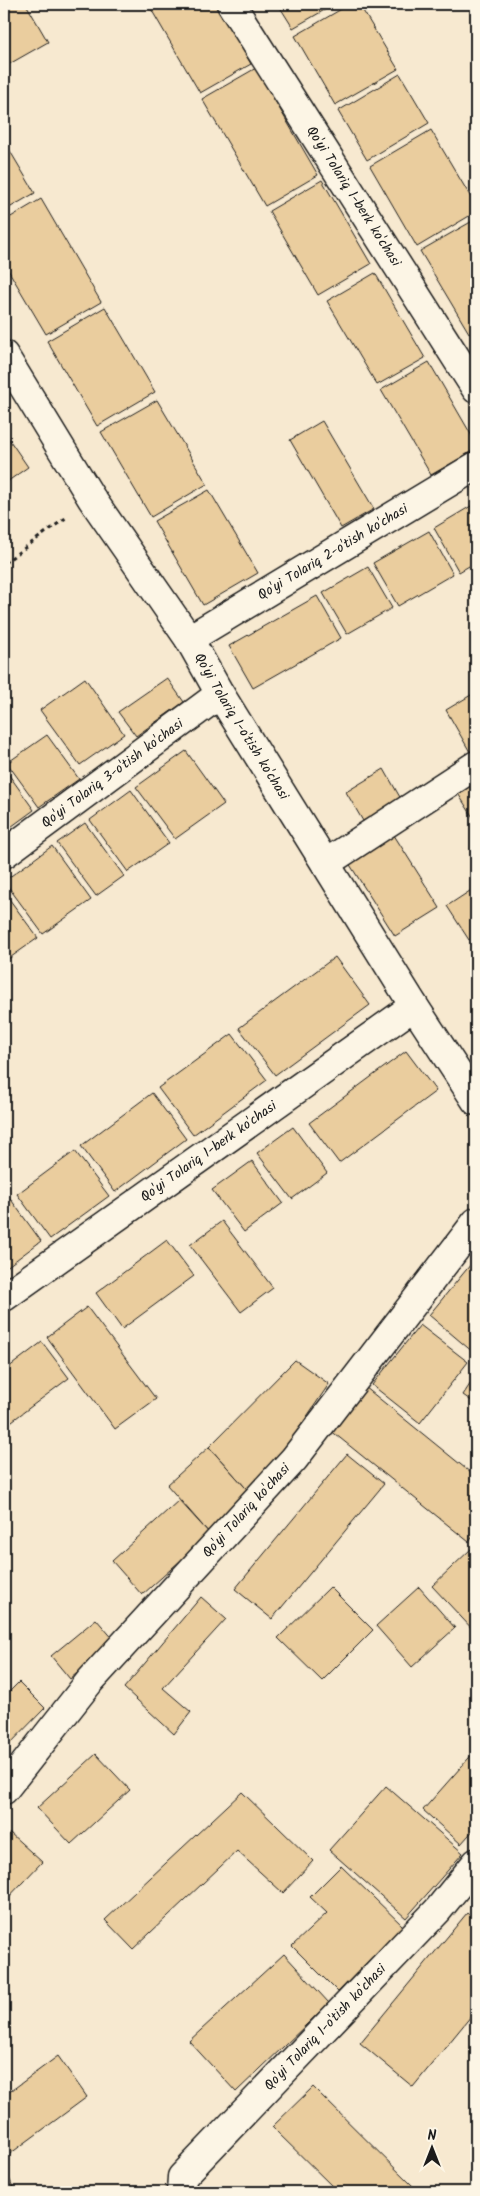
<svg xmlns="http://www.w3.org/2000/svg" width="480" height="2196" viewBox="0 0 480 2196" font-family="Kalam,sans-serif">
<rect width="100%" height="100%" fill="#f7e9d0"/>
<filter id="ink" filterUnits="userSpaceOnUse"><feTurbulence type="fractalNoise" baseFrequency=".02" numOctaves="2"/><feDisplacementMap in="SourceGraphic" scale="10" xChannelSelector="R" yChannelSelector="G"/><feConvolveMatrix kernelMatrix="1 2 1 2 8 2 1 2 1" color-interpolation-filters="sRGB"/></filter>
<g filter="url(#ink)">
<g fill="#eacd9e" stroke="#1c1c1c">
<polygon points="4,4 26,4 48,42 4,67"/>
<polygon points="160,4 216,4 251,64 200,93 151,9"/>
<polygon points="278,4 335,4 293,28"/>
<polygon points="350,4 359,4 398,69 335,105 295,36"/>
<polygon points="256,68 318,175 265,206 202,99"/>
<polygon points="400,74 429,123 367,160 338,111"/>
<polygon points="431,130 476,206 476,212 417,247 370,166"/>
<polygon points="4,141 35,193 4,211"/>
<polygon points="322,180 371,264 318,295 269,211"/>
<polygon points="41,199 101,302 46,334 4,263 4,221"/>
<polygon points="476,219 476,328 469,333 420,251"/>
<polygon points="375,273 425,358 377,385 327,301"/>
<polygon points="105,307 155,392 97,426 47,341"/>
<polygon points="429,362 476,443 476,449 431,475 381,390"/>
<polygon points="157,400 207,484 151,517 101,432"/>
<polygon points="322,421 374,509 341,528 290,440"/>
<polygon points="4,432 28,467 4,484"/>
<polygon points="209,490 258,573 203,605 154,521"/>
<polygon points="476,503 476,562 459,572 434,528"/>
<polygon points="429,531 453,574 398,606 373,563"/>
<polygon points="368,567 392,608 347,634 323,593"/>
<polygon points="317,596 341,638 253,688 229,646"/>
<polygon points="85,678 124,734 80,765 40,710"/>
<polygon points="167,678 184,702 136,736 118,712"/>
<polygon points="476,692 476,748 470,752 446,710"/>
<polygon points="47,735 79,779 39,807 7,763"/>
<polygon points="186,751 224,804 175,839 136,787"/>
<polygon points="4,768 34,810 4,832"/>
<polygon points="384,769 401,799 363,821 346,792"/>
<polygon points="476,780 476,822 457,792"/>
<polygon points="131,790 169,843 128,872 90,820"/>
<polygon points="85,823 124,876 96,896 57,843"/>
<polygon points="392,832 440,908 395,936 347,860"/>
<polygon points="52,846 91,900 43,934 4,881"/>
<polygon points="476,887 476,935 469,940 447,906"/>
<polygon points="4,892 38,938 4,962"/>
<polygon points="335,957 370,1005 275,1075 239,1028"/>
<polygon points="232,1034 267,1080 193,1135 158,1088"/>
<polygon points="406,1051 436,1091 339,1163 309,1123"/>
<polygon points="152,1093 186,1139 115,1192 81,1146"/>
<polygon points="293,1127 327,1173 292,1199 257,1153"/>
<polygon points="75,1151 109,1196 50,1239 17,1194"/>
<polygon points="252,1161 283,1203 244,1232 212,1190"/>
<polygon points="4,1190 41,1241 4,1269"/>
<polygon points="222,1221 273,1288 241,1312 190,1245"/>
<polygon points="167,1240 194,1276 122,1329 96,1293"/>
<polygon points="476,1258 476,1350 474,1353 429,1315"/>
<polygon points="87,1307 156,1399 115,1429 47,1337"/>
<polygon points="420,1325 468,1362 420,1423 372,1385"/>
<polygon points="42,1342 69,1378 4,1427 4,1371"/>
<polygon points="295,1360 329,1384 253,1496 209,1447"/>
<polygon points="476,1375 476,1404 463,1395"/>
<polygon points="365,1387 476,1477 476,1532 469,1542 330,1430"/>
<polygon points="209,1447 253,1496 210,1534 167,1485"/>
<polygon points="347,1454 384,1484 272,1619 235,1589"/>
<polygon points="179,1500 210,1534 142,1595 112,1561"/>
<polygon points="471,1549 476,1554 476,1633 432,1586"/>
<polygon points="330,1587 373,1630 322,1681 278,1638"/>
<polygon points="419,1587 455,1628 412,1667 376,1626"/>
<polygon points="201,1597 226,1619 163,1688 191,1712 174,1734 124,1688"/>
<polygon points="96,1619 115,1641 70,1679 51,1656"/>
<polygon points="19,1682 45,1708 4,1750 4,1697"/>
<polygon points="476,1750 476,1827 461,1844 423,1810"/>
<polygon points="96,1754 130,1790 71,1844 37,1808"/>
<polygon points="386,1786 463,1853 406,1918 329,1850"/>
<polygon points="242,1792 313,1861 283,1893 237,1851 133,1949 105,1920"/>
<polygon points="10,1833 42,1862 4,1902 4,1840"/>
<polygon points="341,1866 403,1926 338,1992 292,1946 327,1913 310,1897"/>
<polygon points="467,1913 476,1921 476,2010 413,2087 360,2043"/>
<polygon points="284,1954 329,2003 236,2092 189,2041"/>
<polygon points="58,2056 87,2097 7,2156 4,2152 4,2096"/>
<polygon points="313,2087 419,2192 338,2192 272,2127"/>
<polygon points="9,2178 15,2192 4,2192 4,2181"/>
</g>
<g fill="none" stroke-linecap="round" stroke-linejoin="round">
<defs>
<g id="minor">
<path id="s1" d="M231,4L476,389"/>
<path id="s2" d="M4,355L92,499L189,639L220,694L414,1006L476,1101"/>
<path id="s3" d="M189,639L476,466"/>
<path id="s4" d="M4,854L220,694"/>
<polyline points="326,863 476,765"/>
<path id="s5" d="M4,1297L414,1006"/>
<path id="s6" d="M4,1790L90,1681L294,1459L476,1222"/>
<path id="s7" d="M181,2192L182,2177L438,1910L476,1863"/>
</g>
</defs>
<use href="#minor" stroke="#1c1c1c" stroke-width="31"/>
<polyline stroke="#1c1c1c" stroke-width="3" stroke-dasharray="4 4" stroke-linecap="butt" points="4,563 67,517"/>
<use href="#minor" stroke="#fcf5e5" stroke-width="28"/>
</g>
</g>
<g text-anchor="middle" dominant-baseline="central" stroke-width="4.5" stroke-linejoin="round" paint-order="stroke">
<g font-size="14" fill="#1c1c1c" stroke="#fcf5e5">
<text stroke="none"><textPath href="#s1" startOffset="228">Qo'yi Tolariq 1-berk ko'chasi</textPath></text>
<text stroke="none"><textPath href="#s3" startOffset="168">Qo'yi Tolariq 2-o'tish ko'chasi</textPath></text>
<text stroke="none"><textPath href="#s2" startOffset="441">Qo'yi Tolariq 1-o'tish ko'chasi</textPath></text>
<text stroke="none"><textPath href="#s4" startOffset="135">Qo'yi Tolariq 3-o'tish ko'chasi</textPath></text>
<text stroke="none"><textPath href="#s5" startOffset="251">Qo'yi Tolariq 1-berk ko'chasi</textPath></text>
<text stroke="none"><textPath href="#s6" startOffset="370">Qo'yi Tolariq ko'chasi</textPath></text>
<text stroke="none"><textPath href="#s7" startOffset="222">Qo'yi Tolariq 1-o'tish ko'chasi</textPath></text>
</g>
</g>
<rect width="480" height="2196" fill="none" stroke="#fcf5e5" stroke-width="20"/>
<rect x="10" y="10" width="460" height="2176" fill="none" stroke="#1c1c1c" stroke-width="2" filter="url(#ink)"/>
<g transform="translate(432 2148)" stroke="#fcf5e5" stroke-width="4" paint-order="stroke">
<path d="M0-4L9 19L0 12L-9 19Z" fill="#1c1c1c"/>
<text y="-8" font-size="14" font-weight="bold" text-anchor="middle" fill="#1c1c1c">N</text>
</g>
</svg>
